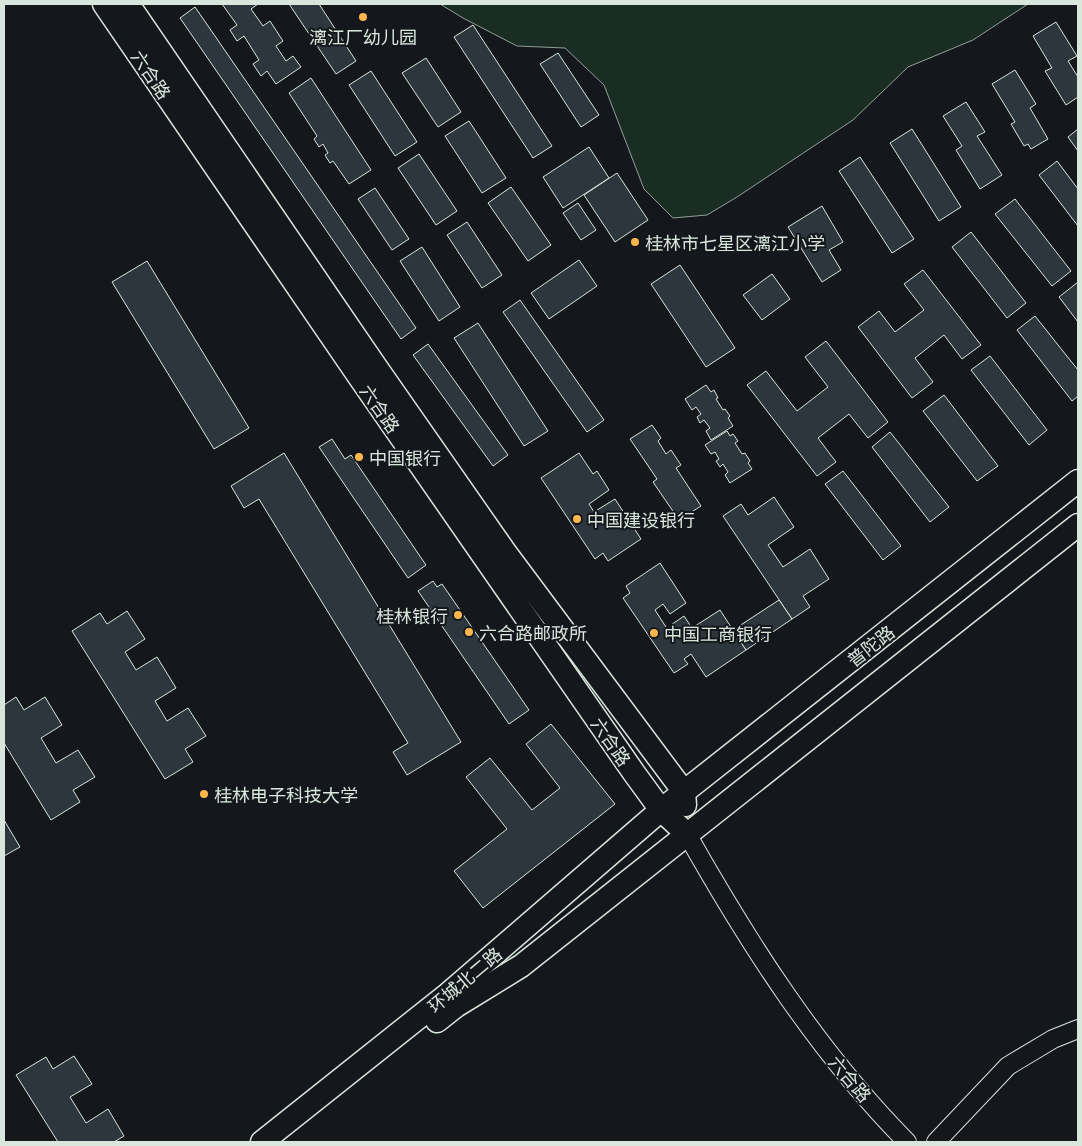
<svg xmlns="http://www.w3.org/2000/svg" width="1082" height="1146" viewBox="0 0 1082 1146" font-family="Georgia,'Noto Sans SC',serif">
<rect width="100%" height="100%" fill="#14181c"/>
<polygon fill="#1a2d24" stroke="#939e99" points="440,4 1028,4 973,40 908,67 853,120 737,197 707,215 673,218 644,189 604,85 565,48 517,46 463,18"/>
<g fill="#2c363c" stroke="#d8e6dc">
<polygon points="222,4 258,4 251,9 263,26 270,21 283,41 276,46 286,61 293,56 301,67 276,84 267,71 261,76 253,64 259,60 244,36 237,41 230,30 237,25"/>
<polygon points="289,4 319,4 356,61 336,74"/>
<polygon points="195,7 416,328 401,339 180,18"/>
<polygon points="1056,22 1077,56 1068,61 1078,77 1078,97 1066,105 1045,71 1052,68 1033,36"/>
<polygon points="473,25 552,146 533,158 454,37"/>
<polygon points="558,53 599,115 581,127 540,64"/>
<polygon points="426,58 461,112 438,127 402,73"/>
<polygon points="1015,70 1036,104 1030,108 1048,139 1031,149 1028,144 1024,146 1011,124 1015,122 992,84"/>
<polygon points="371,71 417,142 395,156 349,85"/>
<polygon points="311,78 371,170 349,184 333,161 330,163 325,155 328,153 323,144 319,147 314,139 317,136 289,93"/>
<polygon points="966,102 985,132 977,136 1002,175 980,189 956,150 962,146 943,116"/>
<polygon points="469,121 506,178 482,193 445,136"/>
<polygon points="912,129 961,207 939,221 890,143"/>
<polygon points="1078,129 1078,151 1068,137"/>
<polygon points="589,147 609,178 563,208 543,177"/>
<polygon points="419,154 457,211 436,225 398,168"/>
<polygon points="860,157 914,239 892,253 839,171"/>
<polygon points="1057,161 1078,189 1078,226 1039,175"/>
<polygon points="617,173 648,220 615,242 584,195"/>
<polygon points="511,187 551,245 528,261 488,203"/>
<polygon points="375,188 409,239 392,250 358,199"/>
<polygon points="1015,199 1071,271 1052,286 995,214"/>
<polygon points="578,203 596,230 581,240 563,213"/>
<polygon points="822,206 843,242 829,250 841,270 822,282 788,227"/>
<polygon points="467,222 502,275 482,288 447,235"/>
<polygon points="971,232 1026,303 1007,318 952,247"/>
<polygon points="422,247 460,307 439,321 400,261"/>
<polygon points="579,260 597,286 549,319 531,293"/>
<polygon points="147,261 249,428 214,449 112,282"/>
<polygon points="680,265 735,348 706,367 651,284"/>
<polygon points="923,270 981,345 962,359 944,335 915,358 933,382 912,398 858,327 879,311 895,332 924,310 904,284"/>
<polygon points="772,274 790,299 762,320 743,295"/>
<polygon points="1078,282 1078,322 1059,297"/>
<polygon points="520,300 604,420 587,432 503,312"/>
<polygon points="1035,316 1078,370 1078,396 1072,401 1017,330"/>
<polygon points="478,323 548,431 524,446 454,338"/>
<polygon points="826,341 888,422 868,438 849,414 818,438 836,462 817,476 747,385 766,371 797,411 828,387 805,357"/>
<polygon points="428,344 508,455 493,466 413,355"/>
<polygon points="990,356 1047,430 1029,445 971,370"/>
<polygon points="706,385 711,392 714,390 718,398 716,399 723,410 725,409 730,416 728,418 733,426 711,440 706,431 710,428 704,420 700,423 697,417 701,414 696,407 692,410 685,399"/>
<polygon points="944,395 998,466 977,481 923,411"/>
<polygon points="652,425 661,438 658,441 666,454 671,450 681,465 676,468 701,506 679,520 653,482 657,479 630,439"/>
<polygon points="727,431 730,436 733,434 738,441 735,443 742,454 745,453 750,461 748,463 752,469 730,483 725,475 728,472 723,464 720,467 716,461 719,459 715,452 711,454 705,445"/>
<polygon points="890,432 949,507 930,522 872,447"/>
<polygon points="332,439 345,459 351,455 426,565 408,578 319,447"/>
<polygon points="284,453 461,742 407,775 393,752 408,743 259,499 244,508 231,486"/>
<polygon points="579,453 593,474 597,471 609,490 589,504 594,512 615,499 641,539 608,561 603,553 595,559 541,478"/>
<polygon points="843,471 901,546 883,560 825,484"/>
<polygon points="774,497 794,527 768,545 783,567 810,549 829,579 803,596 810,607 792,619 723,516 741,504 748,515"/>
<polygon points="660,563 686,603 670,614 663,604 655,610 673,638 678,634 671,625 684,616 692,628 720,610 746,650 706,677 691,654 684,659 688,664 674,673 623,598 630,593 626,586"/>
<polygon points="433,581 437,587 442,584 529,710 509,724 418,591"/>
<polygon points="779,600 792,619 746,650 733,630"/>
<polygon points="127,611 145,639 125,652 136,670 157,657 176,688 155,701 167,721 188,708 206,736 185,749 193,762 165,779 72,631 100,613 107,624"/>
<polygon points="16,697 24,710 45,697 62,725 41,738 56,763 78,750 95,777 73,790 80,802 51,820 4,743 4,705"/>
<polygon points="551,724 615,804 483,908 454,871 507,829 466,777 490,758 532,810 560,788 526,744"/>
<polygon points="4,820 20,847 4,856"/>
<polygon points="74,1056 92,1084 70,1097 86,1123 108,1109 124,1136 114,1142 58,1142 16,1075 46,1057 53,1069"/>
</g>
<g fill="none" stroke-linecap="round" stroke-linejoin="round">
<defs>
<g id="minor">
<path d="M687,834C749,944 818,1052 907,1142"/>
<polyline points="936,1142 1008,1066 1053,1039 1078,1029"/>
</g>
<g id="major">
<polyline points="104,4 360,378 634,773 661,810 687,834"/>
<polyline points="128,4 376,367 505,552 684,792 685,805"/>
<polyline points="437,1021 456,1006 521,966 1078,525"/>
<polyline points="262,1142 448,994 661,810 1078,481"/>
</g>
</defs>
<use href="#minor" stroke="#d8e6dc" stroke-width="20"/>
<use href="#major" stroke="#d8e6dc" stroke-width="25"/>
<use href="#minor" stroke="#14181c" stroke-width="18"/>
<use href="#major" stroke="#14181c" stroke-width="22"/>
</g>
<g fill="#ffb74d" stroke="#14181c" stroke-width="2">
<circle cx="363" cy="17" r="5"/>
<circle cx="635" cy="242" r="5"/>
<circle cx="359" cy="457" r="5"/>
<circle cx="577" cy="519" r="5"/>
<circle cx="458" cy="615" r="5"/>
<circle cx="469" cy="632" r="5"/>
<circle cx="654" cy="633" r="5"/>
<circle cx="204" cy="794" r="5"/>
</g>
<g text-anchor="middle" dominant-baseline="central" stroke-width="4" stroke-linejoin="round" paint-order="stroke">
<g font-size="18" fill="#d8e6dc" stroke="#14181c" text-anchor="start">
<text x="363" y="36" text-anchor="middle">漓江厂幼儿园</text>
<text x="645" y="242">桂林市七星区漓江小学</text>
<text x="369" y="457">中国银行</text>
<text x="587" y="519">中国建设银行</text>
<text x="448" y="615" text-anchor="end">桂林银行</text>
<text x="479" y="632">六合路邮政所</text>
<text x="664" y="633">中国工商银行</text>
<text x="214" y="794">桂林电子科技大学</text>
</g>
<g font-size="18" fill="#d8e6dc" stroke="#14181c">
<text transform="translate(152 74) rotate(56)">六合路</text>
<text transform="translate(381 408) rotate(55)">六合路</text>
<text transform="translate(870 645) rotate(-38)">普陀路</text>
<text transform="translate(612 741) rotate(55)">六合路</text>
<text transform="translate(464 979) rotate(-40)">环城北二路</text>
<text transform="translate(851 1078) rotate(50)">六合路</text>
</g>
</g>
<rect width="1082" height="1146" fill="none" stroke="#d8e6dc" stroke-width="10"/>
</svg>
